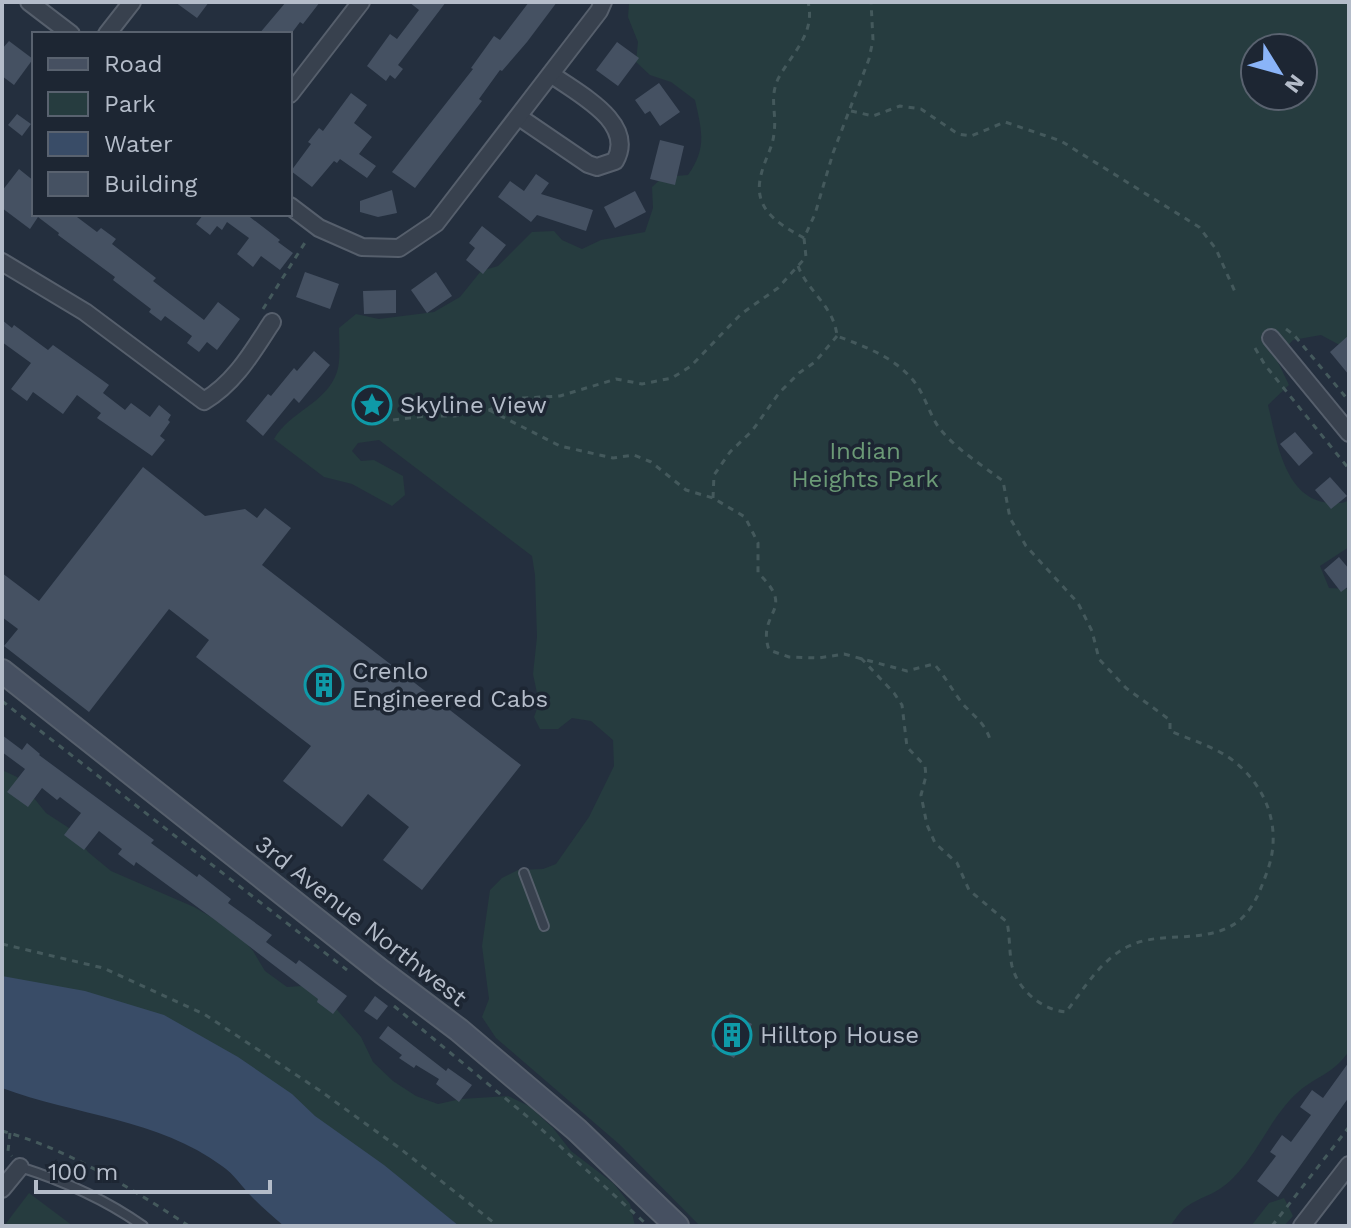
<svg xmlns="http://www.w3.org/2000/svg" width="1351" height="1228" viewBox="0 0 1351 1228" font-family="'Work Sans',sans-serif">
<rect width="100%" height="100%" fill="#242f3e"/>
<g fill="#263c3f" fill-rule="evenodd">
<path d="M635,2H1349V350L1321,335L1293,340L1276,358L1289,385L1268,405C1277,442 1285,501 1331,503C1339,503 1343,504 1349,500V547L1320,566L1329,588L1349,589V1051C1334,1074 1314,1077 1297,1093C1270,1118 1259,1152 1233,1178C1215,1196 1203,1195 1186,1207C1180,1211 1175,1220 1170,1226H700L619,1144L496,1038L482,1017L489,999L482,946L490,890L502,878L518,870L543,869L556,864L589,817L614,766L613,740L591,721L572,718L558,729H540L534,717L539,703L533,674L537,637L535,575L532,556L379,440L358,443L352,451L361,461L374,460L403,476L405,495L392,506L352,484L324,477L274,439C290,411 326,404 337,372C341,359 339,341 339,328L356,314L379,319L434,312L460,297L481,271L498,266L532,232L554,231L562,240L582,249L601,240L645,232L653,208L652,187L663,177L688,175C707,148 702,131 695,100L671,82L650,75L636,62L638,42L628,17L629,4ZM1255,48H1303V96H1255Z"/>
<polygon points="2,770 17,777 46,813 69,828 88,852 111,871 194,907 235,931 253,951 265,971 287,987 315,985 361,1037 373,1062 393,1081 416,1096 438,1104 461,1099 508,1096 529,1106 553,1128 571,1151 613,1183 630,1204 635,1226 381,1226 2,1030"/>
<polygon points="29,1193 73,1226 4,1226"/>
<polygon points="1284,1198 1293,1216 1284,1226 1251,1226 1269,1203"/>
</g>
<path fill="#394c67" d="M2,976L85,991L164,1015L238,1057L292,1094L315,1116L384,1165L459,1226H284C273,1217 262,1207 252,1197C242,1187 234,1174 222,1166C159,1119 74,1115 2,1088Z"/>
<g fill="#455162">
<polygon points="175,2 209,2 197,18"/>
<polygon points="286,2 320,2 303,24 300,22 291,34 259,34"/>
<polygon points="409,2 446,2 398,65 403,69 395,79 390,75 386,81 367,66 390,34 397,39 419,10"/>
<polygon points="529,2 557,2 527,42 502,71 500,70 479,99 482,101 415,188 392,172 473,69 471,68 494,36 500,40"/>
<polygon points="9,41 33,59 14,85 2,76 2,49"/>
<polygon points="617,42 639,58 618,86 596,70"/>
<polygon points="659,83 680,112 660,126 650,111 645,114 635,100"/>
<polygon points="351,93 367,105 354,123 372,137 359,154 376,166 367,178 340,159 337,163 334,161 312,187 291,171 311,144 308,142 319,128 323,131"/>
<polygon points="17,114 31,124 22,136 8,125"/>
<polygon points="660,140 684,146 675,185 650,179"/>
<polygon points="19,169 34,181 34,214 73,214 97,232 101,228 116,239 112,244 156,278 153,281 204,320 218,302 240,319 217,350 207,342 199,352 187,343 192,336 165,316 161,321 149,312 151,309 113,280 115,277 58,235 59,233 38,217 30,229 2,208 2,191"/>
<polygon points="536,174 549,183 541,194 593,210 586,231 537,215 531,222 498,197 510,181 524,191"/>
<polygon points="392,190 397,213 378,217 360,212 360,201"/>
<polygon points="635,191 646,212 615,228 604,207"/>
<polygon points="201,214 246,214 280,240 278,242 293,253 280,270 261,256 253,267 237,254 249,238 227,222 222,230 217,226 210,235 196,224 203,215"/>
<polygon points="482,226 506,245 483,274 466,260 475,248 469,243"/>
<polygon points="305,272 339,284 330,309 296,297"/>
<polygon points="436,272 452,296 427,313 411,290"/>
<polygon points="396,290 396,313 364,314 363,291"/>
<polygon points="2,320 12,328 14,325 48,350 53,345 91,372 109,385 103,393 125,410 131,403 150,417 159,405 171,415 168,420 170,422 160,436 165,440 152,456 97,418 101,413 77,395 63,414 33,392 27,401 11,389 31,363 2,342"/>
<polygon points="1349,335 1349,375 1330,352"/>
<polygon points="314,351 330,365 299,403 294,398 263,436 246,421 268,394 271,396 294,368 297,371"/>
<polygon points="1295,432 1313,453 1299,466 1280,444"/>
<polygon points="143,467 205,516 245,509 257,518 265,508 291,528 262,565 521,765 422,890 383,860 409,827 368,794 342,827 283,781 311,746 196,657 209,640 169,609 89,712 4,646 18,629 2,617 2,573 39,601"/>
<polygon points="1330,477 1347,496 1331,509 1315,490"/>
<polygon points="1339,557 1349,569 1349,586 1341,592 1324,570"/>
<polygon points="2,735 22,750 27,743 40,754 39,755 154,840 151,843 197,877 199,874 231,899 228,903 272,935 266,942 296,964 299,960 347,996 333,1014 317,1002 318,999 215,920 136,862 134,866 118,854 122,849 99,831 84,850 64,835 81,813 60,797 57,800 42,788 28,807 7,792 25,769 2,752"/>
<polygon points="375,996 388,1006 377,1020 364,1011"/>
<polygon points="730,1012 752,1024 734,1058 712,1046"/>
<polygon points="388,1026 446,1071 448,1068 472,1085 459,1102 436,1084 439,1079 416,1065 414,1068 399,1058 402,1055 379,1038"/>
<polygon points="1349,1062 1349,1097 1278,1197 1257,1181 1276,1156 1270,1152 1282,1135 1291,1142 1311,1115 1300,1107 1312,1090 1323,1098"/>
</g>
<g fill="none" stroke-linecap="round" stroke-linejoin="round">
<defs>
<g id="service">
<polyline points="524,873 544,926"/>
<path d="M20,1167C64,1181 105,1199 143,1226"/>
</g>
<g id="minor">
<polyline points="29,2 71,34"/>
<polyline points="107,34 132,2"/>
<polyline points="290,94 361,2"/>
<path d="M519,117L588,164L597,167L615,161C637,122 576,93 551,74"/>
<polyline points="290,206 319,228 362,247 399,248 436,223 599,11 603,2"/>
<path d="M2,262L85,312L204,401C235,383 253,351 272,322"/>
<polyline points="1271,338 1349,433"/>
<polyline points="2,1189 20,1167"/>
<polyline points="1302,1226 1349,1165"/>
</g>
<polyline id="secondary" points="2,671 382,972 459,1030 577,1130 677,1226"/>
</defs>
<use href="#service" stroke="#565f6c" stroke-width="12"/>
<use href="#minor" stroke="#565f6c" stroke-width="20"/>
<use href="#secondary" stroke="#565f6c" stroke-width="26"/>
<g stroke="#44595c" stroke-width="3" stroke-dasharray="6 6" stroke-linecap="butt">
<polyline points="851,111 873,116 900,106 921,109 958,134 971,136 1005,122 1061,141 1199,227 1216,249 1235,292"/>
<path d="M804,238C773,221 750,206 763,168C767,155 773,146 774,133C777,112 769,99 778,79C791,54 816,34 808,2"/>
<path d="M798,266C808,292 834,306 837,336C866,347 897,358 916,384C926,398 930,416 940,429C957,450 982,465 1003,481L1010,518L1026,546L1078,603L1092,631L1099,659L1126,688L1170,720V731C1191,740 1219,748 1236,763C1269,790 1282,832 1267,872C1260,891 1253,911 1236,923C1203,945 1162,930 1129,946C1101,959 1084,989 1066,1012C1042,1010 1018,990 1012,966C1009,952 1010,936 1007,922L969,890L957,863L935,843L927,825L921,795L926,776L925,766L907,747L902,705L894,693L859,656"/>
<polyline points="263,309 306,241"/>
<polyline points="1286,329 1294,335 1349,401"/>
<polyline points="1255,348 1265,365 1349,469"/>
<polyline points="375,406 382,416 393,420 426,416 455,416 489,410 523,398 560,396 616,379 642,384 672,378 691,366 741,314 778,288 806,257 804,238 815,214 833,153 869,59 873,40 871,2"/>
<path d="M489,410L560,446L613,458L634,455L651,462L686,490L713,498L745,517L758,543V573C798,611 756,611 769,650L789,657L819,658L844,654L907,671L934,664C945,676 952,690 962,703C974,717 983,720 990,739"/>
<polyline points="713,498 714,475 730,452 752,431 779,393 799,373 815,362 837,336"/>
<polyline points="2,701 347,970"/>
<polyline points="2,944 103,968 204,1014 319,1090 402,1150 498,1226"/>
<polyline points="394,1006 529,1118 645,1223"/>
<path d="M2,1131C66,1148 134,1190 189,1226"/>
<polyline points="10,1133 8,1151 12,1156"/>
<polyline points="1272,1226 1349,1127"/>
</g>
<use href="#service" stroke="#38414e" stroke-width="8"/>
<use href="#minor" stroke="#38414e" stroke-width="16"/>
<use href="#secondary" stroke="#465061" stroke-width="22"/>
</g>
<defs>
<symbol id="sight-ring" viewBox="-11 -11 22 22"><circle r="9.5" fill="#1d2633" stroke="#0f9aa8" stroke-width="1.5"/><path d="M0-6L1.8-2.2L6-1.7L2.9 1.2L3.7 5.4L0 3.3L-3.7 5.4L-2.9 1.2L-6-1.7L-1.8-2.2Z" fill="#0f9aa8"/></symbol>
<symbol id="building-ring" viewBox="-11 -11 22 22"><circle r="9.5" fill="#1d2633" stroke="#0f9aa8" stroke-width="1.5"/><path d="M-4-6H4V6H1V3H-1V6H-4ZM-2.5-4.3h1.7v1.8h-1.7ZM.8-4.3h1.7v1.8H.8ZM-2.5-1h1.7V.8h-1.7ZM.8-1h1.7V.8H.8Z" fill="#0f9aa8"/></symbol>
</defs>
<g fill-rule="evenodd">
<use href="#sight-ring" x="350" y="383" width="44" height="44"/>
<use href="#building-ring" x="302" y="663" width="44" height="44"/>
<use href="#building-ring" x="710" y="1013" width="44" height="44"/>
</g>
<g text-anchor="middle" dominant-baseline="central" stroke-width="7" stroke-linejoin="round" paint-order="stroke">
<g font-size="24" fill="#b4bcc9" stroke="#1d2633" text-anchor="start">
<text x="400" y="405">Skyline View</text>
<text x="352" y="671">Crenlo<tspan x="352" dy="28">Engineered Cabs</tspan></text>
<text x="760" y="1035">Hilltop House</text>
</g>
<g font-size="24" fill="#6b9a76" stroke="#1d2633">
<text x="865" y="451">Indian<tspan x="865" dy="28">Heights Park</tspan></text>
</g>
<g font-size="24" fill="#b4bcc9" stroke="#1d2633">
<text transform="translate(361 921) rotate(38)">3rd Avenue Northwest</text>
</g>
</g>
<rect width="1351" height="1228" fill="none" stroke="#b4bcc9" stroke-width="8"/>
<rect x="32" y="32" width="260" height="184" fill="#1d2633" stroke="#59626f" stroke-width="2"/>
<rect x="48" y="58" width="40" height="12" fill="#465061" stroke="#59626f" stroke-width="2"/>
<text x="104" y="72" font-size="24" fill="#b4bcc9">Road</text>
<rect x="48" y="92" width="40" height="24" fill="#263c3f" stroke="#59626f" stroke-width="2"/>
<text x="104" y="112" font-size="24" fill="#b4bcc9">Park</text>
<rect x="48" y="132" width="40" height="24" fill="#394c67" stroke="#59626f" stroke-width="2"/>
<text x="104" y="152" font-size="24" fill="#b4bcc9">Water</text>
<rect x="48" y="172" width="40" height="24" fill="#455162" stroke="#59626f" stroke-width="2"/>
<text x="104" y="192" font-size="24" fill="#b4bcc9">Building</text>
<g transform="translate(1279 72) rotate(127)"><circle r="38" fill="#1d2633" stroke="#59626f" stroke-width="2"/>
<path d="M0-6L14 30L0 20L-14 30Z" fill="#8ab4f8"/>
<text y="-12" font-size="22" font-weight="bold" text-anchor="middle" fill="#b4bcc9">N</text>
</g>
<path d="M36 1180v12h234v-12" fill="none" stroke="#b4bcc9" stroke-width="4"/>
<text x="48" y="1180" font-size="24" fill="#b4bcc9" stroke="#1d2633" stroke-width="6" paint-order="stroke">100 m</text>
</svg>
